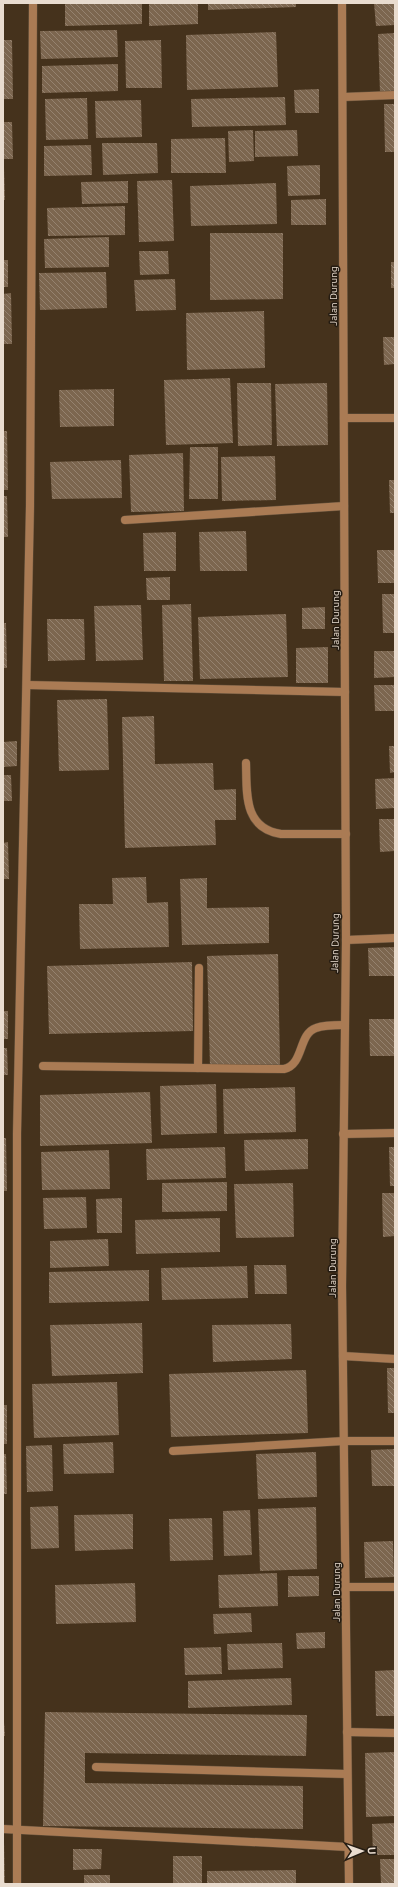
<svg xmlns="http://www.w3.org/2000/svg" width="398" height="1887" viewBox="0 0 398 1887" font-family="Ubuntu,sans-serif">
<defs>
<pattern id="building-back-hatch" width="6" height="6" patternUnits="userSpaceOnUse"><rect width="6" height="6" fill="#7c664f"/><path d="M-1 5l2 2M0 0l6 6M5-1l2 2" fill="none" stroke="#95826f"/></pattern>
</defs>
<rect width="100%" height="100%" fill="#45321c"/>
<g fill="url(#building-back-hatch)">
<polygon points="65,3 142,3 142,24 65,26"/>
<polygon points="149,3 198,3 198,24 149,26"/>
<polygon points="208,3 296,3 296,7 208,10"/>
<polygon points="374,3 395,3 395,25 376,26"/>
<polygon points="117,30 118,57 41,59 40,31"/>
<polygon points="276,32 278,87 187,90 186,35"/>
<polygon points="395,33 395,92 380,93 378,34"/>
<polygon points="3,40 12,40 13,99 3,99"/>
<polygon points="161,40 162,88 126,88 125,41"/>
<polygon points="118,64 118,91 42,93 42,66"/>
<polygon points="319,89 319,113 295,113 294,90"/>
<polygon points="285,97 286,125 192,127 191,99"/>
<polygon points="87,98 88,139 46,140 45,99"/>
<polygon points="141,100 142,137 96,138 95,101"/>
<polygon points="384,104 395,104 395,152 385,152"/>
<polygon points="3,122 12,122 13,159 3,159"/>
<polygon points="253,130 254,161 229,162 228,131"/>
<polygon points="297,130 298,156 255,157 255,131"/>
<polygon points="225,138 226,173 171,173 171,139"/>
<polygon points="102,143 157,143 158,173 103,175"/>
<polygon points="91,145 92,175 44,176 44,146"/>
<polygon points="320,165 320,195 288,196 287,166"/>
<polygon points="3,168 4,168 5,200 3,200"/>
<polygon points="172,180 174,241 139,242 137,181"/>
<polygon points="128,181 128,203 82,204 81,182"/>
<polygon points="276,183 277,224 191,226 190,186"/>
<polygon points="326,199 326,225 291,225 291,200"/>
<polygon points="125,206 125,235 48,236 47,208"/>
<polygon points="210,233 283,233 283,299 210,300"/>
<polygon points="109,237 109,267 45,268 44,239"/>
<polygon points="139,251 168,251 169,274 140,275"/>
<rect x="3" y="260" width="5" height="27"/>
<rect x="391" y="262" width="4" height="26"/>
<polygon points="106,272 107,308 40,310 39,273"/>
<polygon points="175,279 176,310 136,311 134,280"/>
<polygon points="11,293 12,344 3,344 3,294"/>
<polygon points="264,311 265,368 187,370 186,313"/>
<polygon points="383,337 395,337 395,364 384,365"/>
<polygon points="230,378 233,443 166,445 164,380"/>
<polygon points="237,383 271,383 272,445 238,446"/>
<polygon points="327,383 328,445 277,446 275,384"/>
<polygon points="114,389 114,426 60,427 59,390"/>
<polygon points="3,431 7,431 8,490 3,490"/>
<polygon points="190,447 218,447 218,499 189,499"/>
<polygon points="183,453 184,511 131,512 129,455"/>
<polygon points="275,456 276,500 222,501 221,457"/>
<polygon points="121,460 122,498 52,499 50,462"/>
<polygon points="389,480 395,480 395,513 390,513"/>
<polygon points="3,496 7,496 8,537 3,537"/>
<polygon points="246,531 247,571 200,571 199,532"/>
<polygon points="176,532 176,571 144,571 143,533"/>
<polygon points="377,550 395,550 395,583 378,583"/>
<polygon points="170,577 170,600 147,600 146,578"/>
<polygon points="382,594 395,594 395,633 383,633"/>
<polygon points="191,604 193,681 164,681 162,605"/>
<polygon points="141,605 143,660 96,661 94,606"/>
<polygon points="325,607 325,629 302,629 302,608"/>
<polygon points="286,614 288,677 200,679 198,617"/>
<polygon points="47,619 84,619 85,660 48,661"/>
<polygon points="3,623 6,623 7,668 3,668"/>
<polygon points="328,647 328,683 296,683 296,648"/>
<polygon points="374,651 395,651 395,677 374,678"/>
<polygon points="374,685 395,685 395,711 375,711"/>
<polygon points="107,699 109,770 59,771 57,700"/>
<polygon points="154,716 155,764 213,763 214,790 236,789 236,820 215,820 216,845 125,848 122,717"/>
<polygon points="17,741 17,766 3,767 3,742"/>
<polygon points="389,746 395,746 395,772 390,773"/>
<polygon points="3,775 11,775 12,801 3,801"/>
<polygon points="395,778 395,808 376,809 375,779"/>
<polygon points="379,819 395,819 395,851 380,852"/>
<polygon points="8,842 9,879 3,879 3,843"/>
<polygon points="146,877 147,903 168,902 169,947 80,949 79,904 113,904 112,878"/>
<polygon points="207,878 207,908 269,907 269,943 182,945 180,879"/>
<polygon points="395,947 395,976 369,976 368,948"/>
<polygon points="278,954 280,1065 210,1067 207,956"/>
<polygon points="192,962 193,1031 49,1034 47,966"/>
<rect x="3" y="1011" width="5" height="28"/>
<polygon points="369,1019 395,1019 395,1056 370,1056"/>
<polygon points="3,1048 7,1048 8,1075 3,1075"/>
<polygon points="216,1084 217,1133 161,1135 160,1086"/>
<polygon points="295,1087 296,1132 224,1134 223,1089"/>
<polygon points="150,1092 152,1143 40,1146 40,1095"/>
<polygon points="3,1138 6,1138 7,1191 3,1191"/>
<polygon points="308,1139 308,1169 245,1171 244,1140"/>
<polygon points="225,1147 226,1178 147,1180 146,1149"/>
<polygon points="389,1147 395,1147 395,1186 390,1186"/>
<polygon points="109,1150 110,1189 42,1190 41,1152"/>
<polygon points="227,1182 227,1211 162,1212 162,1183"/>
<polygon points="293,1183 294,1237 236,1238 234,1184"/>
<polygon points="382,1193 395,1193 395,1236 383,1237"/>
<polygon points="86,1197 87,1228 44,1229 43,1198"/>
<polygon points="122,1198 122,1233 97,1233 96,1199"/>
<polygon points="220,1218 220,1252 136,1254 135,1220"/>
<polygon points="108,1239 109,1266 50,1268 50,1241"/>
<polygon points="254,1265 286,1265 287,1294 255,1294"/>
<polygon points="247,1266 248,1298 162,1300 161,1268"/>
<polygon points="149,1270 149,1301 49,1303 49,1272"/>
<polygon points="142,1323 143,1373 52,1376 50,1325"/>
<polygon points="291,1324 292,1359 213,1362 212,1325"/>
<polygon points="387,1368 395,1368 395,1413 388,1413"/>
<polygon points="306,1370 308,1433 171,1437 169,1374"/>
<polygon points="117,1382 119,1435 34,1438 32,1384"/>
<rect x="3" y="1405" width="4" height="39"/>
<polygon points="113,1442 114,1473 64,1474 63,1444"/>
<polygon points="52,1445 53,1491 27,1492 26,1446"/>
<polygon points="395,1449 395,1486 372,1486 371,1450"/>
<polygon points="316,1452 317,1497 258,1499 256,1454"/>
<polygon points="3,1454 6,1454 7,1494 3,1494"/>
<polygon points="58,1506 59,1548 31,1549 30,1507"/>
<polygon points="316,1507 317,1569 260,1571 258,1509"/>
<polygon points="250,1510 252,1555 224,1556 223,1511"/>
<polygon points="133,1514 133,1549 75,1551 74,1515"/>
<polygon points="212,1518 213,1560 170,1561 169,1519"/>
<polygon points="393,1541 394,1577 365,1578 364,1542"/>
<polygon points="277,1573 278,1606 219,1608 218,1575"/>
<polygon points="288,1576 319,1576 319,1596 288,1597"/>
<polygon points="135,1583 136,1622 56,1624 55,1585"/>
<polygon points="251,1613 252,1632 214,1634 213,1614"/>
<polygon points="325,1632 325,1648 297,1649 296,1633"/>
<polygon points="282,1643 283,1668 228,1670 227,1644"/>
<polygon points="221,1647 222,1674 185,1675 184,1648"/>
<polygon points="395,1670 395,1716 376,1716 375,1671"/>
<polygon points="291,1678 292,1705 188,1708 188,1681"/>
<polygon points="45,1712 307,1715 306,1756 85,1753 85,1783 303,1786 303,1829 43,1826"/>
<polygon points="3,1722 4,1722 5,1736 3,1736"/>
<polygon points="395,1752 395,1816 366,1817 365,1753"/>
<polygon points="395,1823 395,1855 373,1855 372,1824"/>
<polygon points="3,1842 4,1842 5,1884 3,1884"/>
<polygon points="73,1849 102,1849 101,1869 73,1870"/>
<rect x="173" y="1856" width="29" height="28"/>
<polygon points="380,1859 395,1859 395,1884 381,1884"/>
<polygon points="296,1870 296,1884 207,1884 207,1871"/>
<rect x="84" y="1875" width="26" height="9"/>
</g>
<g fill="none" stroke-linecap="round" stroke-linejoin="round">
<defs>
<g id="service">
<path d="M246,763C247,793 243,828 281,834H346"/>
<path d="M43,1066L284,1069C304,1065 298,1034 316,1028C324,1025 335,1025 344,1025"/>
<polyline points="198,1068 199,968"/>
<polyline points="173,1451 344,1441"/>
<polyline points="347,1587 395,1587"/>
<polyline points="96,1767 347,1774"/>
</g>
<g id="minor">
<polyline points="343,97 395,95"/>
<polyline points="344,418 395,418"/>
<polyline points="125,520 344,506"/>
<polyline points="27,685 345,692"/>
<polyline points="346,940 395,938"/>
<polyline points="343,1134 395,1133"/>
<polyline points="343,1356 395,1359"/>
<polyline points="344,1441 395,1441"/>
<polyline points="347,1732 395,1733"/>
<polyline points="3,1829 348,1847"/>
<polyline points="17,1884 17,1134 30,506 33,3"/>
</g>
<polyline id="tertiary" points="342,3 346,940 342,1286 349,1884"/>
</defs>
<use href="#service" stroke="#63513c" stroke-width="9"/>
<use href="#minor" stroke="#63513c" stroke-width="9"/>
<use href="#tertiary" stroke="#63513c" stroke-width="9"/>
<use href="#service" stroke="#aa7b54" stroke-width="8"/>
<use href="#minor" stroke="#aa7b54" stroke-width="8"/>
<use href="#tertiary" stroke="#aa7b54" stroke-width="8"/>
</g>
<g text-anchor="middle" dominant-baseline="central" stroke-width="3" stroke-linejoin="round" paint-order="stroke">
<g font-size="10" fill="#e9dccf" stroke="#251c12">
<text transform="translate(333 296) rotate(-90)">Jalan Durung</text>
<text transform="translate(335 620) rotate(-90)">Jalan Durung</text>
<text transform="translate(335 943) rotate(-89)">Jalan Durung</text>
<text transform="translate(332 1268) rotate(-90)">Jalan Durung</text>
<text transform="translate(336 1592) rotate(-90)">Jalan Durung</text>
</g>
</g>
<rect width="398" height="1887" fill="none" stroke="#e9dccf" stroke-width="8"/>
<g transform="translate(362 1851) rotate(88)" stroke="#251c12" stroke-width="3" paint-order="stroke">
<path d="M0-3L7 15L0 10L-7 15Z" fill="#e9dccf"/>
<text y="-6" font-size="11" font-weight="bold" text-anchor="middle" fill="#e9dccf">U</text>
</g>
</svg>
